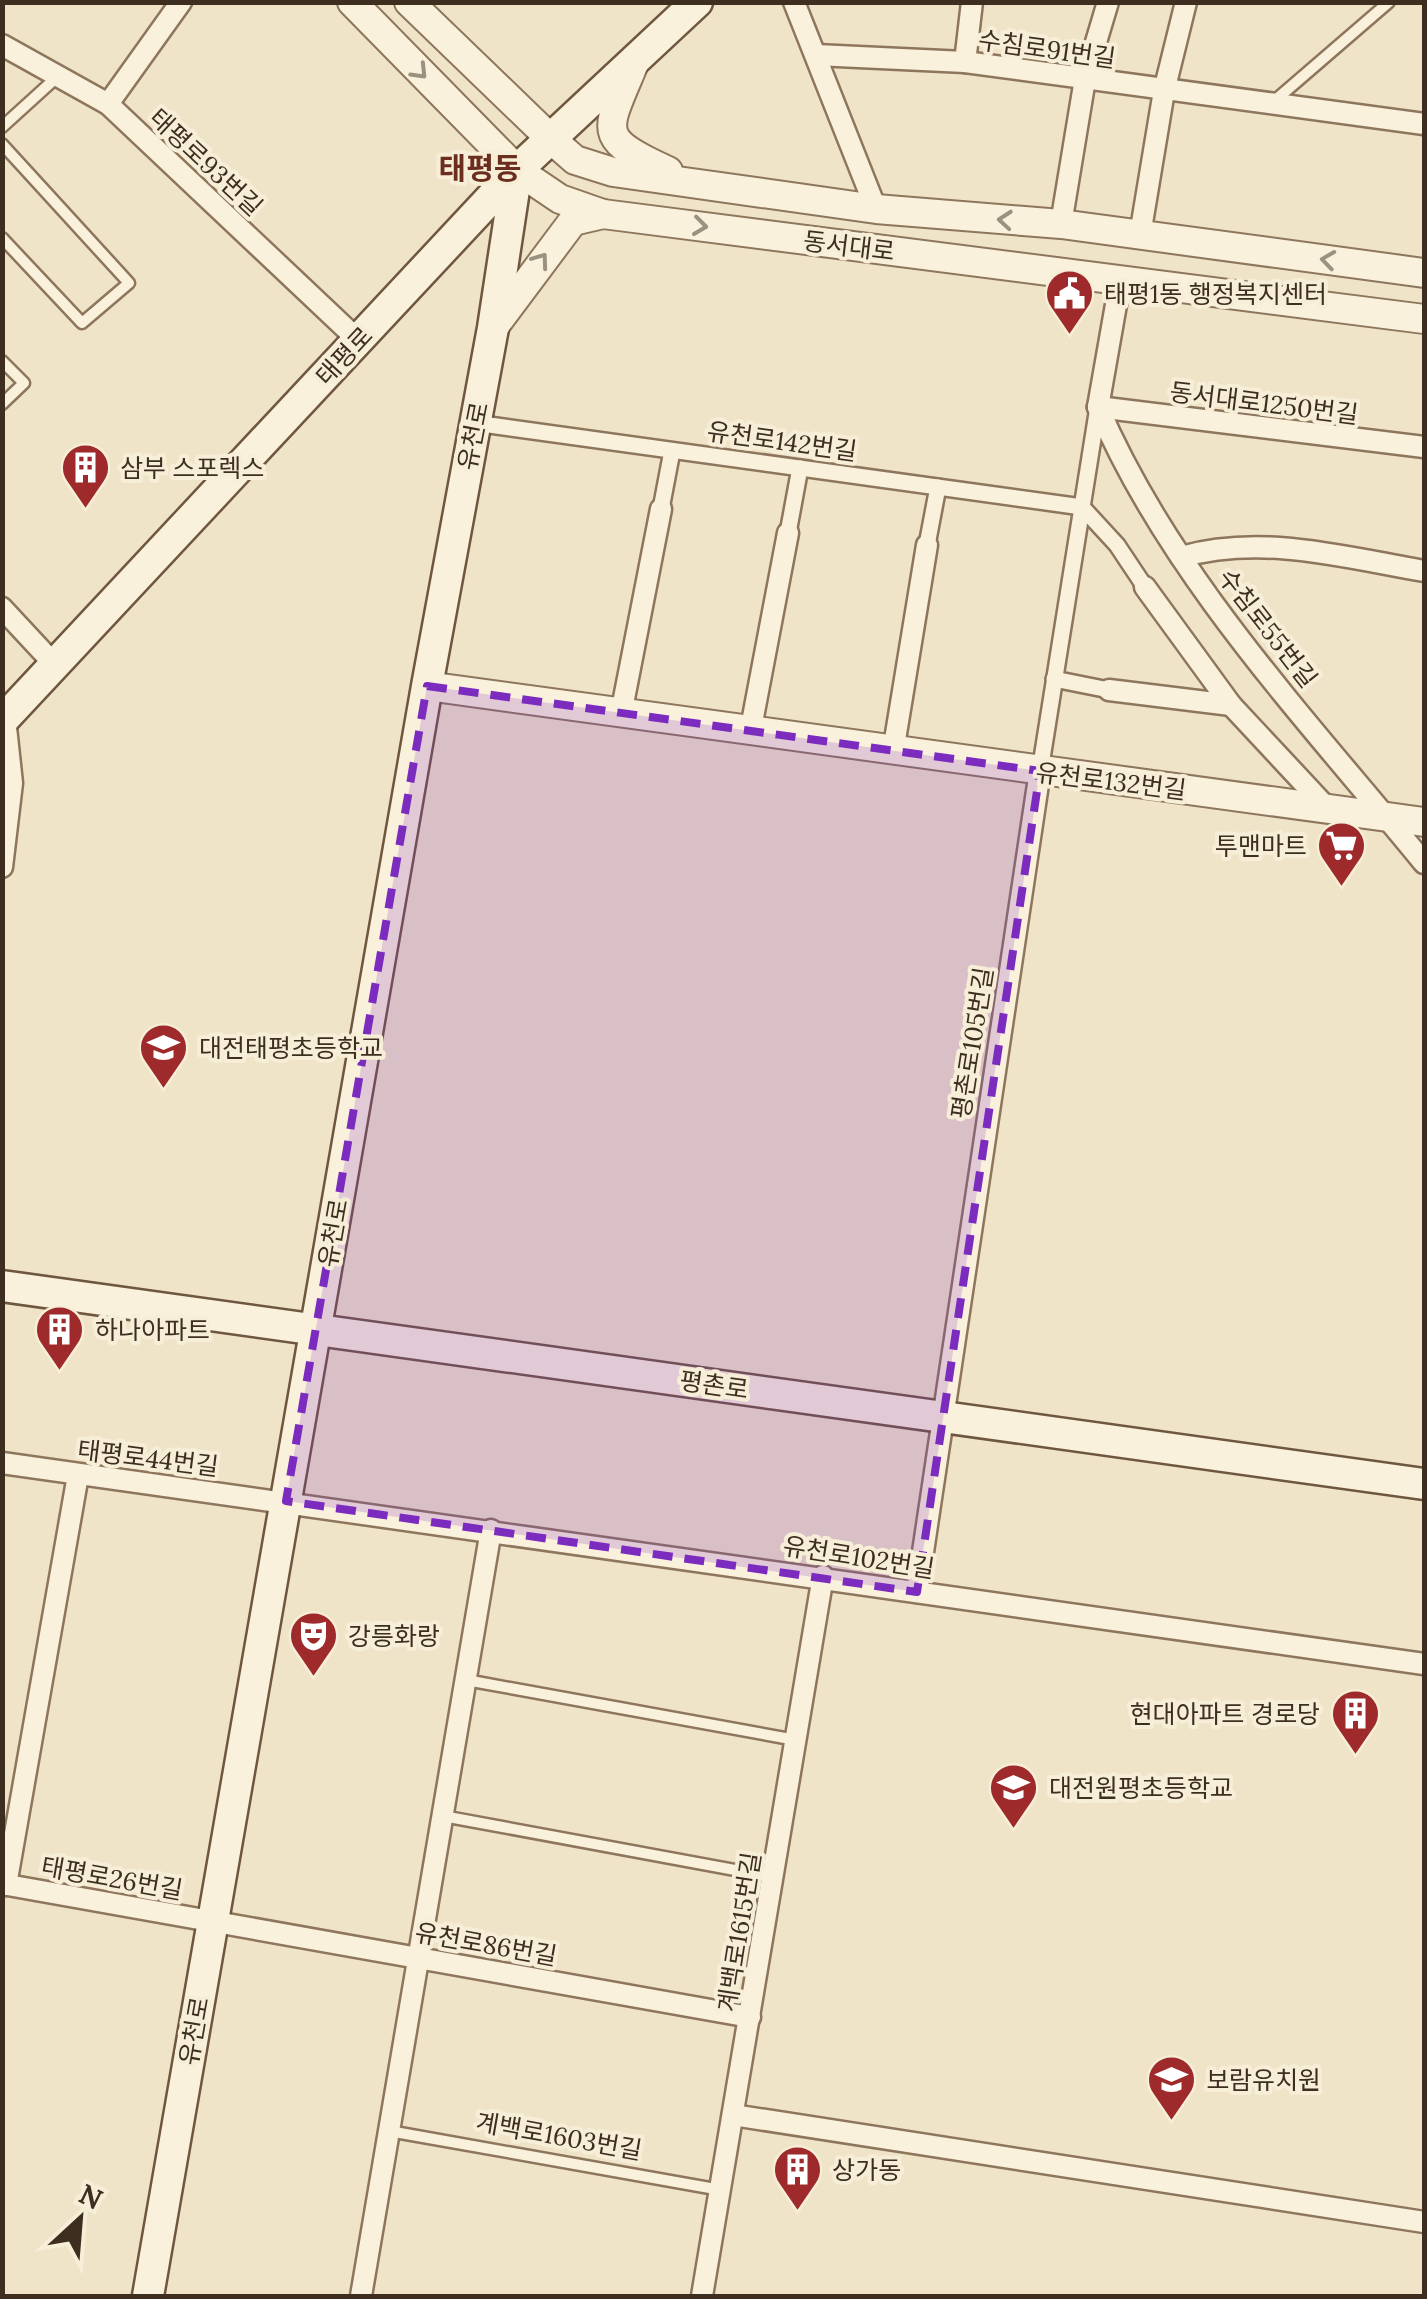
<svg xmlns="http://www.w3.org/2000/svg" width="1427" height="2299" viewBox="0 0 1427 2299" font-family="Lora,'Noto Sans KR',serif">
<rect width="100%" height="100%" fill="#f0e4c8"/>
<g fill="none" stroke-linecap="round" stroke-linejoin="round">
<defs>
<g id="service">
<polyline points="1272,103 1389,2"/>
<polyline points="2,127 57,77"/>
<polyline points="2,144 129,283 82,323 2,238"/>
<polyline points="2,361 24,383 2,404"/>
<polyline points="466,1680 796,1740"/>
<polyline points="443,1816 773,1877"/>
<polyline points="389,2131 721,2190"/>
</g>
<g id="pedestrian">
<polyline points="475,423 1082,507 1117,545 1145,587"/>
<polyline points="661,509 672,451"/>
<polyline points="788,533 800,468"/>
<polyline points="927,545 938,487"/>
<polyline points="1054,679 1109,690"/>
<polyline points="1040,771 1098,407"/>
</g>
<g id="minor">
<polyline points="794,2 876,209"/>
<polyline points="2,45 108,104 358,340"/>
<polyline points="816,55 965,62 1424,124"/>
<polyline points="965,62 972,2"/>
<polyline points="108,104 181,2"/>
<polyline points="1061,224 1085,79 1108,2"/>
<polyline points="1140,235 1164,91 1186,2"/>
<path d="M1098,407C1170,576 1309,722 1424,863"/>
<polyline points="1098,407 1424,447"/>
<polyline points="1098,407 1120,282"/>
<path d="M1181,557C1262,534 1343,557 1424,571"/>
<polyline points="1145,587 1231,705 1328,809"/>
<polyline points="2,608 55,665"/>
<polyline points="1109,690 1231,705"/>
<polyline points="621,714 661,509"/>
<polyline points="750,733 788,533"/>
<polyline points="893,752 927,545"/>
<polyline points="2,867 12,783 5,718"/>
<polyline points="2,1463 1424,1664"/>
<polyline points="917,1592 1040,771"/>
<polyline points="2,1884 750,2017"/>
<polyline points="6,1885 78,1475"/>
<polyline points="733,2115 1424,2222"/>
<polyline points="361,2296 491,1530"/>
<polyline points="702,2296 823,1576"/>
</g>
<g id="tertiary">
<polyline points="352,2 517,170 560,199 603,214 1424,319"/>
<polyline points="409,2 552,140 575,160 613,172 876,209 1061,224 1424,273"/>
<path d="M635,61C606,132 593,137 668,171"/>
<polyline points="493,328 573,221 603,214"/>
<polyline points="427,686 1424,822"/>
</g>
<g id="secondary">
<polyline points="2,721 517,170 697,2"/>
<polyline points="2,1286 1424,1484"/>
<polyline points="148,2296 427,686 493,328 517,170"/>
</g>
</defs>
<use href="#service" stroke="#8d765c" stroke-width="15"/>
<use href="#pedestrian" stroke="#8d765c" stroke-width="20"/>
<use href="#minor" stroke="#8d765c" stroke-width="25"/>
<use href="#tertiary" stroke="#8d765c" stroke-width="32"/>
<use href="#secondary" stroke="#6f573f" stroke-width="35"/>
<use href="#service" stroke="#faf1dc" stroke-width="10"/>
<use href="#pedestrian" stroke="#faf1dc" stroke-width="15"/>
<use href="#minor" stroke="#faf1dc" stroke-width="20"/>
<use href="#tertiary" stroke="#faf1dc" stroke-width="28"/>
<use href="#secondary" stroke="#faf1dc" stroke-width="30"/>
</g>
<defs><path id="oneway-chevron" d="M-2-3.5L2.5 0L-2 3.5" fill="none" stroke-width="1.6" stroke-linecap="round" stroke-linejoin="round" transform="scale(2.5)"/></defs>
<g stroke="#9c907e">
<use href="#oneway-chevron" transform="translate(420 72) rotate(46)"/>
<use href="#oneway-chevron" transform="translate(1005 220) rotate(-175)"/>
<use href="#oneway-chevron" transform="translate(700 226) rotate(7)"/>
<use href="#oneway-chevron" transform="translate(541 260) rotate(-54)"/>
<use href="#oneway-chevron" transform="translate(1328 260) rotate(-172)"/>
</g>
<path fill="#7b2cbf" fill-opacity="0.2" stroke="#7b2cbf" stroke-width="8" stroke-dasharray="20 12" stroke-linejoin="round" d="M427,686L1040,771L917,1592L286,1501Z"/>
<defs>
<symbol id="civic-pin" viewBox="-11 -11 22 30"><path d="M0 17L-7.5 6A9.5 9.5 0 1 1 7.5 6Z" fill="#9e2a2b" stroke="#f7eed8"/><path d="M-.6-6.5H3V-4.5H.6V-3L4-1V1h2V6H-6V1h2V-1L-.6-3ZM-1.2 2.5V6h2.4V2.5Z" fill="#fff"/></symbol>
<symbol id="building-pin" viewBox="-11 -11 22 30"><path d="M0 17L-7.5 6A9.5 9.5 0 1 1 7.5 6Z" fill="#9e2a2b" stroke="#f7eed8"/><path d="M-4-6H4V6H1V3H-1V6H-4ZM-2.5-4.3h1.7v1.8h-1.7ZM.8-4.3h1.7v1.8H.8ZM-2.5-1h1.7V.8h-1.7ZM.8-1h1.7V.8H.8Z" fill="#fff"/></symbol>
<symbol id="supermarket-pin" viewBox="-11 -11 22 30"><path d="M0 17L-7.5 6A9.5 9.5 0 1 1 7.5 6Z" fill="#9e2a2b" stroke="#f7eed8"/><path d="M-6-5.5h2.5l.6 2H6L4.5 2H-2.5L-4.4-4H-6ZM-1.5 3.2a1.3 1.3 0 1 0 .1 0ZM3 3.2a1.3 1.3 0 1 0 .1 0Z" fill="#fff"/></symbol>
<symbol id="school-pin" viewBox="-11 -11 22 30"><path d="M0 17L-7.5 6A9.5 9.5 0 1 1 7.5 6Z" fill="#9e2a2b" stroke="#f7eed8"/><path d="M0-5L7-2L0 1L-7-2ZM-4 1L0 2.5L4 1V4Q0 6-4 4Z" fill="#fff"/></symbol>
<symbol id="theatre-pin" viewBox="-11 -11 22 30"><path d="M0 17L-7.5 6A9.5 9.5 0 1 1 7.5 6Z" fill="#9e2a2b" stroke="#f7eed8"/><path d="M-5-5.5Q0-4 5-5.5V0Q5 5 0 6Q-5 5-5 0ZM-3.3-2.5H-1v1.5H-3.3ZM1-2.5H3.3v1.5H1ZM-2.8 1Q0 5.5 2.8 1Z" fill="#fff"/></symbol>
</defs>
<g fill-rule="evenodd">
<use href="#civic-pin" x="1042" y="266" width="55" height="75"/>
<use href="#building-pin" x="58" y="440" width="55" height="75"/>
<use href="#supermarket-pin" x="1314" y="818" width="55" height="75"/>
<use href="#school-pin" x="136" y="1020" width="55" height="75"/>
<use href="#building-pin" x="32" y="1302" width="55" height="75"/>
<use href="#theatre-pin" x="286" y="1608" width="55" height="75"/>
<use href="#building-pin" x="1328" y="1686" width="55" height="75"/>
<use href="#school-pin" x="986" y="1760" width="55" height="75"/>
<use href="#school-pin" x="1144" y="2052" width="55" height="75"/>
<use href="#building-pin" x="770" y="2142" width="55" height="75"/>
</g>
<g text-anchor="middle" dominant-baseline="central" stroke-width="8" stroke-linejoin="round" paint-order="stroke">
<g font-size="25" fill="#3d2e20" stroke="#f7eed8">
<text transform="translate(1047 49) rotate(8)">수침로91번길</text>
<text transform="translate(206 162) rotate(43)">태평로93번길</text>
<text transform="translate(849 246) rotate(7)">동서대로</text>
<text transform="translate(344 356) rotate(-47)">태평로</text>
<text transform="translate(1264 403) rotate(7)">동서대로1250번길</text>
<text transform="translate(473 436) rotate(-79)">유천로</text>
<text transform="translate(782 441) rotate(8)">유천로142번길</text>
<text transform="translate(1268 628) rotate(52)">수침로55번길</text>
<text transform="translate(1111 781) rotate(7)">유천로132번길</text>
<text transform="translate(972 1043) rotate(-81)">평촌로105번길</text>
<text transform="translate(333 1233) rotate(-80)">유천로</text>
<text transform="translate(714 1385) rotate(8)">평촌로</text>
<text transform="translate(148 1458) rotate(7)">태평로44번길</text>
<text transform="translate(859 1557) rotate(9)">유천로102번길</text>
<text transform="translate(112 1878) rotate(10)">태평로26번길</text>
<text transform="translate(739 1932) rotate(-81)">계백로1615번길</text>
<text transform="translate(486 1944) rotate(10)">유천로86번길</text>
<text transform="translate(194 2031) rotate(-80)">유천로</text>
<text transform="translate(559 2136) rotate(10)">계백로1603번길</text>
</g>
<g font-size="25" fill="#3d2e20" stroke="#f7eed8" text-anchor="start">
<text x="1104" y="294">태평1동 행정복지센터</text>
<text x="120" y="468">삼부 스포렉스</text>
<text x="1307" y="846" text-anchor="end">투맨마트</text>
<text x="199" y="1048">대전태평초등학교</text>
<text x="95" y="1330">하나아파트</text>
<text x="348" y="1636">강릉화랑</text>
<text x="1320" y="1714" text-anchor="end">현대아파트 경로당</text>
<text x="1049" y="1788">대전원평초등학교</text>
<text x="1206" y="2080">보람유치원</text>
<text x="832" y="2170">상가동</text>
</g>
<g font-size="30" font-weight="bold" fill="#6b2e1e" stroke="#f7eed8">
<text x="480" y="168">태평동</text>
</g>
</g>
<rect width="1427" height="2299" fill="none" stroke="#3d2e20" stroke-width="10"/>
<g transform="translate(80 2219) rotate(26)" stroke="#f7eed8" stroke-width="8" paint-order="stroke">
<path d="M0-8L18 38L0 25L-18 38Z" fill="#3d2e20"/>
<text y="-15" font-size="28" font-weight="bold" text-anchor="middle" fill="#3d2e20">N</text>
</g>
</svg>
